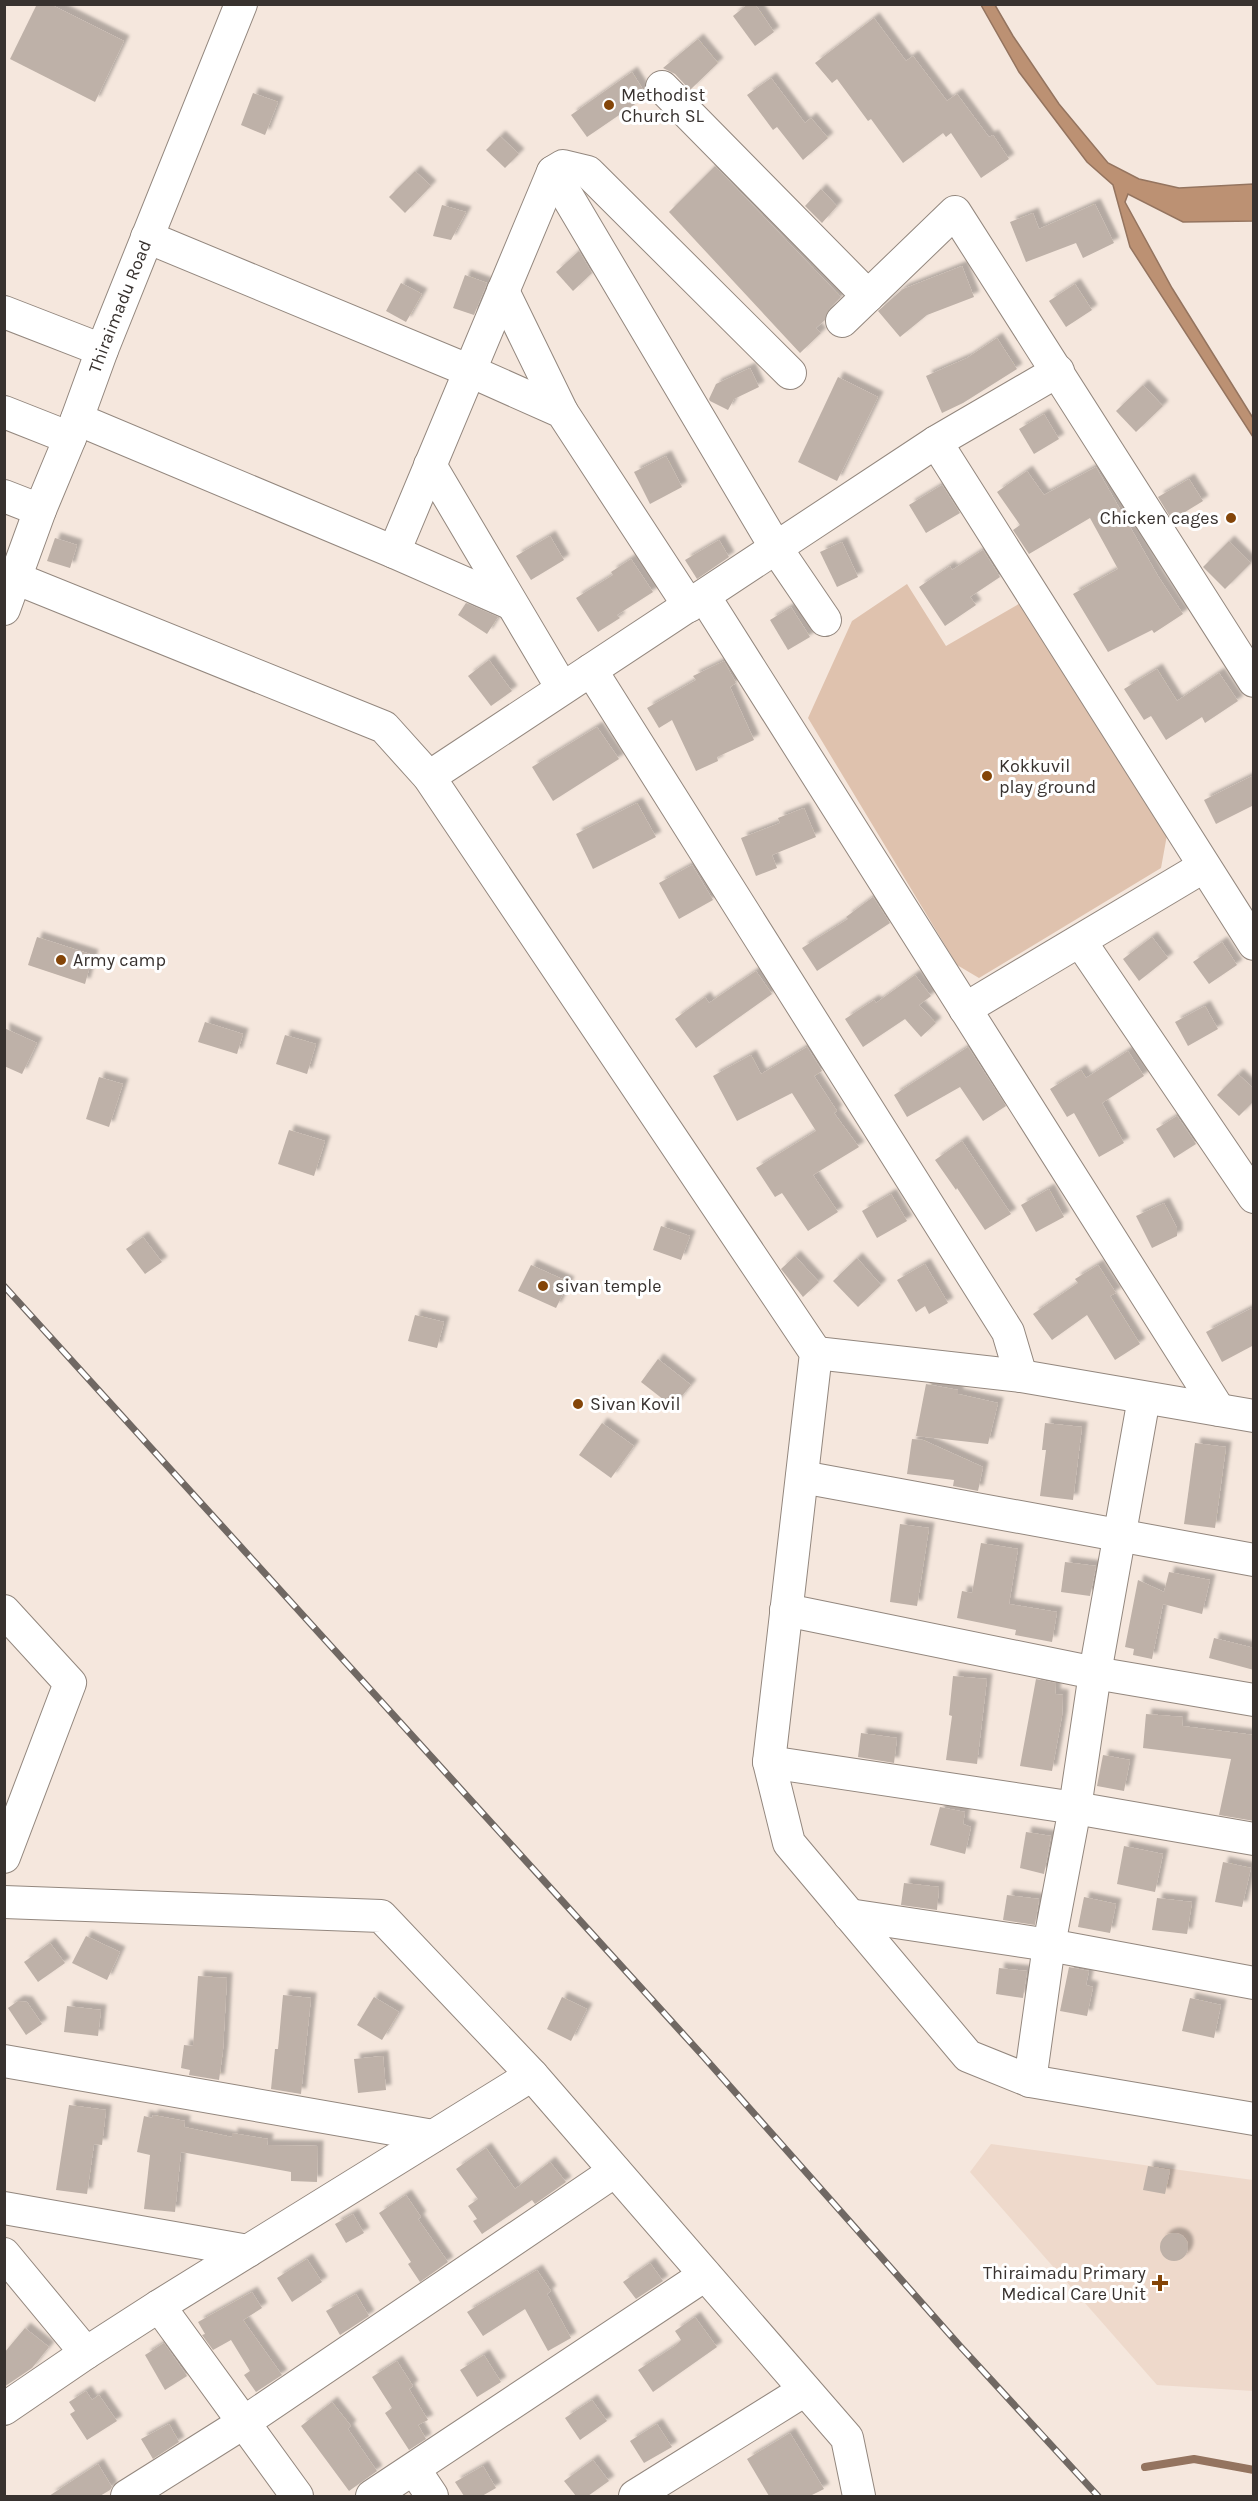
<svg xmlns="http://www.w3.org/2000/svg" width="1258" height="2501" viewBox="0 0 1258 2501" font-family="Karla,sans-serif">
<defs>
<filter id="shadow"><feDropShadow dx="5.5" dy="-5.5" stdDeviation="1.5" flood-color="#0004"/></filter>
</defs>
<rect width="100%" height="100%" fill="#f5e7dd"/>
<polygon fill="#eed9cb" points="991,2144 1253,2180 1253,2391 1157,2385 970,2172"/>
<polygon fill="#dfc2ae" points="907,584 946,646 1024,601 1167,835 1161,868 979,978 957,965 808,718 852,621"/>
<polygon fill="#bc9173" stroke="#94745f" stroke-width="1.5" points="981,5 995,5 1013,36 1059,104 1108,163 1139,179 1179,188 1253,184 1253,221 1183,222 1128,194 1125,202 1172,288 1253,418 1253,437 1130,247 1113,185 1087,162 1019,72"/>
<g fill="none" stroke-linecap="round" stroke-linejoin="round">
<polyline stroke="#94745f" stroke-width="8" points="1145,2467 1194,2459 1254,2470"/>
</g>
<g fill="#beb1a8" filter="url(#shadow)">
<polygon points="37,4 50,4 124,41 95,102 10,59"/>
<polygon points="748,4 755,4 774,32 755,46 733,16"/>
<polygon points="874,18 906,61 913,56 947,101 957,94 989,137 993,135 1009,159 981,178 951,133 946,137 943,133 903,163 871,119 868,121 837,79 832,83 815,63"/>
<polygon points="698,39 718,63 690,90 675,74 663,68"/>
<polygon points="632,72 647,96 587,137 571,115"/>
<polygon points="771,78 805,123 811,118 828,138 803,160 777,127 773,130 747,95"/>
<polygon points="253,93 278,102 265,135 241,125"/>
<polygon points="500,136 519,154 505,168 486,150"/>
<polygon points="715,166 841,297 830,308 825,320 816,328 821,333 800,353 669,212"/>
<polygon points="415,171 431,186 405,213 389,197"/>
<polygon points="821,189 837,206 822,223 805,206"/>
<polygon points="1095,204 1114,243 1083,258 1076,243 1026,262 1010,222 1033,213 1039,229"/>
<polygon points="442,205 466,212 451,240 433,236"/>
<polygon points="579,251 592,273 573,291 556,272"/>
<polygon points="962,266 974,297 927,315 900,337 878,311 903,289"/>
<polygon points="465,275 487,283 474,315 453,308"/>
<polygon points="401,283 422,294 406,322 386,311"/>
<polygon points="1075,284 1092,310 1066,327 1049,301"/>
<polygon points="997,338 1017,369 963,403 942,413 926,376 967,358"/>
<polygon points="750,368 759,387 734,399 728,410 710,401 709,399 716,384"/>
<polygon points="838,377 878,397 837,481 798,462"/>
<polygon points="1143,385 1163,406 1136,432 1116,411"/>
<polygon points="1044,414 1059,439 1034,454 1019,429"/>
<polygon points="666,456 682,487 650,504 634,472"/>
<polygon points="1096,467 1158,576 1183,614 1154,633 1152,630 1108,652 1073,594 1118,569 1090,518 1029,554 1013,530 1020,525 997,492 1027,471 1044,495"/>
<polygon points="1189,479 1203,501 1172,520 1158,497"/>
<polygon points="942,485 960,513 926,533 909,505"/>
<polygon points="550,536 564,560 531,580 516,556"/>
<polygon points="55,538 77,545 70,568 47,561"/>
<polygon points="719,540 729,557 697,579 685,560"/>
<polygon points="1229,541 1251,563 1225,589 1203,567"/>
<polygon points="842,542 858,577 837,587 820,552"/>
<polygon points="983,550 1000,577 970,597 976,605 945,626 919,587 950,566 952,570"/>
<polygon points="631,559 653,592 617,615 620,618 598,632 576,598 613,575 611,572"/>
<polygon points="466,603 498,617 487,634 458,615"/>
<polygon points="791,607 810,637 788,650 770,620"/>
<polygon points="489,660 512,691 491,706 468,676"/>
<polygon points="724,661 736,683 730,687 754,740 717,757 718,761 696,771 672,720 659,728 647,708 696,680 693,676"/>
<polygon points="1157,669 1177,701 1219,673 1238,701 1205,723 1202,717 1166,740 1151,716 1144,720 1124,689"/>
<polygon points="597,727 619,759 553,801 532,767"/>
<polygon points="1254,775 1254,805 1216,824 1204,800"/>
<polygon points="637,803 656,837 593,869 576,834"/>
<polygon points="804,808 816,837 772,855 777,868 756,876 741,838 780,823 778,818"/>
<polygon points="692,865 713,900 679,919 659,883"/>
<polygon points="873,897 890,923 817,971 802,948 848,919 846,917"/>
<polygon points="37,937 93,955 85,984 28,965"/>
<polygon points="1152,937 1168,958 1139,981 1123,959"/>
<polygon points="1222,942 1237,965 1209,984 1193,962"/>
<polygon points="756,971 772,994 696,1048 675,1019 705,997 709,1003"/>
<polygon points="915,975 931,996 919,1005 936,1023 921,1037 905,1019 863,1047 845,1019 874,1000 876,1003"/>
<polygon points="1205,1006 1218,1029 1188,1046 1175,1022"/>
<polygon points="205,1022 243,1034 237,1054 198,1042"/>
<polygon points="4,1028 37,1043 22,1074 4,1066"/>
<polygon points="285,1035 316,1044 307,1074 276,1064"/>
<polygon points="807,1047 822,1071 814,1076 837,1111 834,1113 859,1147 813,1175 838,1212 808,1231 782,1193 775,1197 756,1168 816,1131 792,1093 737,1121 713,1076 751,1055 761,1074"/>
<polygon points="968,1047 1006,1106 983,1121 960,1087 907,1117 894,1095"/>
<polygon points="1128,1051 1144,1076 1102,1103 1124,1143 1099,1157 1074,1113 1067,1117 1050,1089 1081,1070 1086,1078"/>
<polygon points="1238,1074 1254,1089 1254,1101 1239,1116 1217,1095"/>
<polygon points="99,1077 123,1084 109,1127 86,1119"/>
<polygon points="1177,1116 1196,1144 1174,1158 1156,1129"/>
<polygon points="289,1130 325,1141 314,1176 278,1164"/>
<polygon points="962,1141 1011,1214 985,1230 957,1188 956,1190 935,1160"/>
<polygon points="1049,1189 1064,1217 1036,1232 1021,1205"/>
<polygon points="891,1194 907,1221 877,1238 862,1211"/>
<polygon points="1164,1203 1177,1228 1177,1236 1152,1248 1136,1216"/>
<polygon points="661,1226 690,1236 681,1260 653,1250"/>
<polygon points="143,1237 162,1262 145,1274 126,1249"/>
<polygon points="795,1256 819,1282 803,1297 781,1269"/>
<polygon points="857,1258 881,1285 858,1307 833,1281"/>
<polygon points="925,1264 948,1303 929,1314 925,1306 916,1312 897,1280"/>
<polygon points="531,1265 569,1282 556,1308 518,1291"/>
<polygon points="1098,1265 1116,1293 1110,1296 1140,1344 1115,1360 1087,1315 1052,1340 1033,1314 1078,1283 1075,1279"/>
<polygon points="1254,1307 1254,1345 1222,1362 1206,1332"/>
<polygon points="415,1315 444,1322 437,1348 408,1341"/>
<polygon points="658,1359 691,1385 673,1407 641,1382"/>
<polygon points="926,1384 958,1390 958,1394 998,1403 988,1444 916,1436"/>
<polygon points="602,1423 634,1446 611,1478 579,1455"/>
<polygon points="1045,1423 1082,1427 1073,1500 1040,1496 1046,1450 1042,1450"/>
<polygon points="912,1439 923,1440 983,1467 978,1491 953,1486 954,1480 907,1474"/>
<polygon points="1195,1443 1226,1447 1215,1528 1184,1524"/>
<polygon points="900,1524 929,1528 917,1606 890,1602"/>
<polygon points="981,1543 1018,1549 1009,1604 1057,1612 1052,1642 1015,1635 1016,1630 957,1618 962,1591 972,1593"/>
<polygon points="1065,1562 1096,1566 1090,1596 1061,1592"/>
<polygon points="1169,1572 1210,1580 1202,1614 1163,1604 1152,1659 1133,1655 1134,1649 1125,1647 1138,1580 1164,1592"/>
<polygon points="1214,1638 1254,1648 1254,1670 1209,1658"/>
<polygon points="953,1676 987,1679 977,1764 946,1760 952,1716 949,1715"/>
<polygon points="1036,1679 1056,1683 1055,1694 1063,1695 1062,1716 1052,1771 1020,1766"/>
<polygon points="1146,1714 1183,1717 1182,1726 1254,1735 1254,1821 1219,1815 1231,1759 1143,1748"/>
<polygon points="861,1733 897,1738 894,1763 858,1757"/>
<polygon points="1103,1755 1130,1760 1124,1791 1097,1786"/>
<polygon points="940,1807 965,1812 963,1824 971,1827 965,1854 930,1845"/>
<polygon points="1026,1832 1051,1836 1044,1874 1020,1868"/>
<polygon points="1124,1846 1163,1854 1155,1892 1117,1884"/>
<polygon points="1223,1862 1251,1868 1242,1907 1215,1902"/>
<polygon points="904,1883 939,1887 937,1910 901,1905"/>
<polygon points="1007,1895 1039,1899 1035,1925 1003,1920"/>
<polygon points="1084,1897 1116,1904 1110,1933 1078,1927"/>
<polygon points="1157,1898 1192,1902 1187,1934 1152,1930"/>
<polygon points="86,1936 120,1952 107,1980 72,1963"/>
<polygon points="50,1943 65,1963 38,1982 24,1962"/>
<polygon points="1069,1967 1089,1971 1086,1985 1093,1987 1087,2016 1060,2011"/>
<polygon points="999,1968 1027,1971 1023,1998 996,1994"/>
<polygon points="198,1976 227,1978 223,2050 219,2080 189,2075 190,2070 181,2068 184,2045 193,2046"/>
<polygon points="283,1995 311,1998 301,2094 271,2089 275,2049 278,2049"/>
<polygon points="374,1997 399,2012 382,2040 357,2025"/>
<polygon points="562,1997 587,2009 571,2041 547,2029"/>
<polygon points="1190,1998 1221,2005 1214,2038 1182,2031"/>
<polygon points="18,2001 27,2002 42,2024 26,2035 8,2008"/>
<polygon points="67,2006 101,2010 98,2036 64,2032"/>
<polygon points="383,2056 386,2090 358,2093 354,2059"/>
<polygon points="69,2105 106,2110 102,2145 94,2144 87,2194 56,2190"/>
<polygon points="153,2115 185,2121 184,2127 232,2137 232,2133 268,2139 267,2145 318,2146 317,2182 291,2181 291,2172 181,2152 175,2212 144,2209 150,2155 137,2152 144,2116 152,2118"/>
<polygon points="486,2148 515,2189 550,2162 566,2182 535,2204 532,2200 482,2234 473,2221 477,2219 468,2206 478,2199 456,2169"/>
<polygon points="1148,2166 1170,2170 1165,2194 1143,2190"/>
<polygon points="406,2195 421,2217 418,2219 448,2262 420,2282 408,2264 411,2262 379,2213"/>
<polygon points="353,2214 364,2233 346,2243 335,2224"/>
<circle cx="1174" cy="2247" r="14"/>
<polygon points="307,2259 322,2282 292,2302 277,2278"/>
<polygon points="650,2263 663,2281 636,2299 623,2282"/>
<polygon points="537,2270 551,2291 547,2294 571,2338 548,2351 525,2309 483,2336 467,2312"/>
<polygon points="252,2292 262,2308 243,2320 282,2375 256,2392 244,2375 250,2371 231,2340 213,2350 202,2335 205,2334 198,2322"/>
<polygon points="356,2294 369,2316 340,2335 326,2311"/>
<polygon points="695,2317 717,2347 653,2392 638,2370 675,2346 681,2340 675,2331"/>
<polygon points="25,2328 49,2347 32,2368 4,2387 4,2353"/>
<polygon points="164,2343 187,2376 165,2390 145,2355"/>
<polygon points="484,2355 501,2382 477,2397 460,2370"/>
<polygon points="397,2361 413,2386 409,2389 428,2420 418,2425 426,2439 409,2450 385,2413 392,2408 372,2377"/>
<polygon points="86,2391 92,2400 99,2395 117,2421 87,2440 70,2414 75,2411 69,2402"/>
<polygon points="592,2400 607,2421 580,2440 565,2418"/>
<polygon points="332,2402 351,2426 348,2429 377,2471 349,2491 301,2426"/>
<polygon points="169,2424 179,2442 153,2459 141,2439"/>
<polygon points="657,2424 672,2447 644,2463 630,2441"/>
<polygon points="790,2433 824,2489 810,2496 769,2496 747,2459"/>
<polygon points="593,2460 609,2481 588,2496 576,2496 564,2481"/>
<polygon points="98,2464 112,2487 110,2490 100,2496 49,2496"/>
<polygon points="483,2466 496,2488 482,2496 464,2496 455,2482"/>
</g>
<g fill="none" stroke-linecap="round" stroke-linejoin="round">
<defs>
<g id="minor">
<polyline points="662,87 868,296"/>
<polyline points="553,172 776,548 825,620"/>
<polyline points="147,237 470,371 562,412 689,606"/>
<polyline points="503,291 562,412"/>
<polyline points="4,312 102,350"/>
<polyline points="842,321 955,212 1254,681"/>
<polyline points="4,412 70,438"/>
<polyline points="77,419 394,552 510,603"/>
<polyline points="936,442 1254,944"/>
<polyline points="430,465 562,688"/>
<polyline points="4,496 40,510"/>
<polyline points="394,552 553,172 563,166 588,172 790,373"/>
<polyline points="15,578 384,727 429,777 816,1353 769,1762 789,1843 968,2056 1030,2081 1254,2119"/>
<polyline points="704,596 1219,1410"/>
<path id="s1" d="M4,609L40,510L70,438L102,350L241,4"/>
<polyline points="591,670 1008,1332 1021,1376"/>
<polyline points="429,777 936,442 1058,371"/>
<polyline points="1080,941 1254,1197"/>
<polyline points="965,1009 1203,867"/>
<polyline points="816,1353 1021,1376 1254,1416"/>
<polyline points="802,1477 1254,1560"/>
<polyline points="786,1610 1095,1673 1254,1700"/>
<polyline points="4,1611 70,1683 4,1857"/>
<polyline points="769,1762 1075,1808 1254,1839"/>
<polyline points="4,1902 381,1916 532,2075 847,2438 859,2496"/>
<polyline points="849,1915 1049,1945 1254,1983"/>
<polyline points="4,2061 433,2136"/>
<polyline points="1030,2081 1049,1945 1075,1808 1095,1673 1144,1398"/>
<polyline points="4,2208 248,2251"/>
<polyline points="4,2254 86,2353 159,2306"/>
<polyline points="4,2409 86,2353"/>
<polyline points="414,2469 432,2496"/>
<polyline points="127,2496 243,2423 615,2171"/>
<polyline points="297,2496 159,2306 532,2075"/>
<polyline points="372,2496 705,2275"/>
<polyline points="635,2496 805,2390"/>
</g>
</defs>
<use href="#minor" stroke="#93877e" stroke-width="34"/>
<use href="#minor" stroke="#fff" stroke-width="32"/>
<defs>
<polyline id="rail" points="4,1286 703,2056 960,2346 1098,2496"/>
</defs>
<use href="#rail" stroke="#706863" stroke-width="7"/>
<use href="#rail" stroke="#fff" stroke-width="4.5" stroke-dasharray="14" stroke-linecap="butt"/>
</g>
<g fill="#844508" stroke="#fff" stroke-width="2">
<circle cx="609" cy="105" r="6"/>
<circle cx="1231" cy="518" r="6"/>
<circle cx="987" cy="776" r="6"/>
<circle cx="61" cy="960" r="6"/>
<circle cx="543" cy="1286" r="6"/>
<circle cx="578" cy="1404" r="6"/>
<path d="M1157 2274h6v6h6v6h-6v6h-6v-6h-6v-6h6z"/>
</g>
<g text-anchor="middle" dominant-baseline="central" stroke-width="6" stroke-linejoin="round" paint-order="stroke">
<g font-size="18" fill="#38322f" stroke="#fff" text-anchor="start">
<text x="621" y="95">Methodist<tspan x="621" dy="21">Church SL</tspan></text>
<text x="1219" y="518" text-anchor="end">Chicken cages</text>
<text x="999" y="766">Kokkuvil<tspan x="999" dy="21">play ground</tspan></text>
<text x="73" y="960">Army camp</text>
<text x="555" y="1286">sivan temple</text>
<text x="590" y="1404">Sivan Kovil</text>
<text x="1146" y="2273" text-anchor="end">Thiraimadu Primary<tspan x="1146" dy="21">Medical Care Unit</tspan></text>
</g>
<g font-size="18" fill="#38322f" stroke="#fff">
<text stroke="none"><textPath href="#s1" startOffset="324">Thiraimadu Road</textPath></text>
</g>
</g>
<rect width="1258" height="2501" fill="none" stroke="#38322f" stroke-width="12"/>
</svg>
